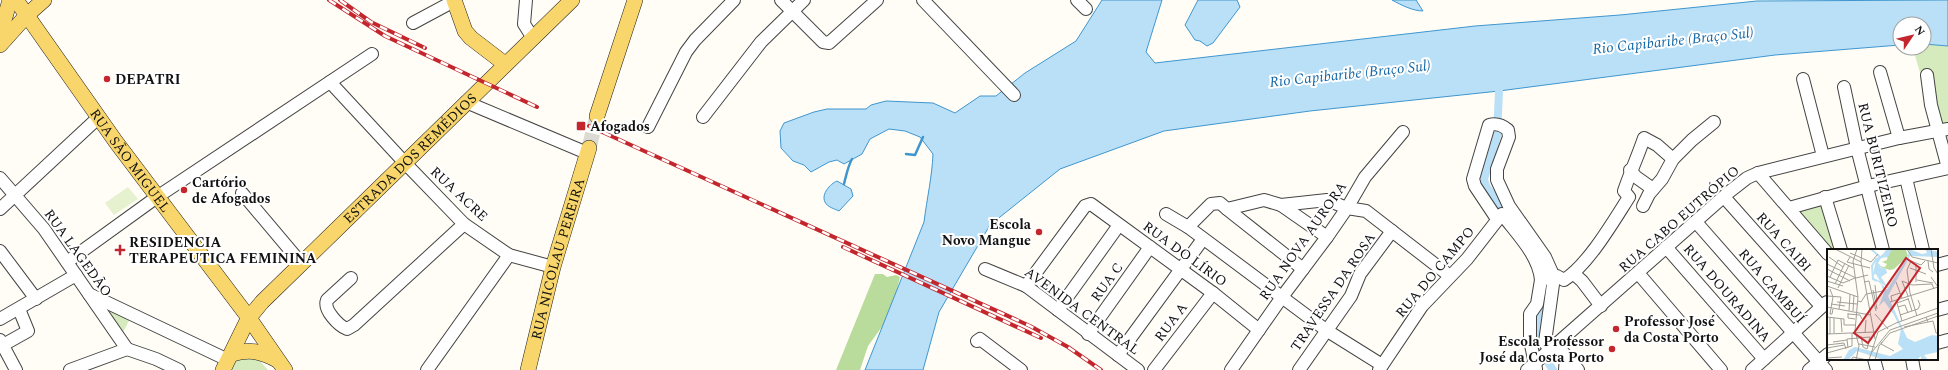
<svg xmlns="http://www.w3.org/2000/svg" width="1948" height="370" viewBox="0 0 1948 370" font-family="Spectral,serif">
<rect width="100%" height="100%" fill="#fffdf5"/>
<g fill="#d5ebbd">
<polygon points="1924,44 1948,46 1948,168 1914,52 1916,48 1924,48"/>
<polygon points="1824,203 1838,250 1828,250 1797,211"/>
<polygon points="99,303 131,317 121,336"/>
<polygon points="239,357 259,360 268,370 229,370 234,362"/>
</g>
<polygon fill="#b9dc9c" points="875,274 883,274 887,277 896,275 900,277 897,290 884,324 868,346 860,370 836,370"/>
<polygon fill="#e6f2cf" points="128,187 138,199 114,215 105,203"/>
<g fill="#b9e0f7" stroke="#3f96cf">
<path d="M1102,0H1162L1146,52L1155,63L1475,26L1620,15L1757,1L1948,0V46L1924,44V24H1900V45L1775,55L1499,91L1310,111L1164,131L1060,169L990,225L939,312L923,370H865L924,222C927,198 932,177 933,154L920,137L905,131L889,129L870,139L862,154L844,164L837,160L829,162L811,172L804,165L793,161L781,148L780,131L784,123L814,112L827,109H866L871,105L886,101L933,103L955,113L980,96H996L1025,73L1076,41Z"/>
<polygon points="1198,0 1237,0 1240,7 1213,43 1207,46 1200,41 1195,40 1185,25"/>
<path d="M1392,0H1416L1423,11C1413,11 1401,5 1392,0Z"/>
<path d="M837,181L851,189L853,196L839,211C835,209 827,207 825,202C821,194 830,184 837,181Z"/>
</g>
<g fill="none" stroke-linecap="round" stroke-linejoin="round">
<g stroke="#3f96cf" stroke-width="2.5">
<polyline points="906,154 915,155 923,137"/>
<path d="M844,184C846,176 848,166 852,159"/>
</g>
<g stroke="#b9e0f7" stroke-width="8">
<polyline points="1496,82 1499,91 1497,136 1484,179 1486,186 1507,217"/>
<polyline points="1542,299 1535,342 1553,370"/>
</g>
<polyline stroke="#dbdad3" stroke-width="15" stroke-dasharray="15 8" stroke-linecap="butt" points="589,148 597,116"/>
<defs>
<g id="minor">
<polyline points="526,0 524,24 533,38"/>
<polyline points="781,0 823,42 829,43 877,0"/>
<polyline points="923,0 1014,95"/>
<polyline points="1077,0 1086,9"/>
<polyline points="413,23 454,1"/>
<polyline points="1880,72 1899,138"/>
<polyline points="1927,75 1931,105 1948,168"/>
<polyline points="1803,79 1823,156"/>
<polyline points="330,82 405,163 464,224 509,255 553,267"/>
<polyline points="1844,87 1857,148 1883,250"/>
<polyline points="466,102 587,153"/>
<polyline points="703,117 761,42 804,0"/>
<polyline points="648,127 686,52 695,40 734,0"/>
<polyline points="1630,170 1636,177 1653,189"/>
<polyline points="1758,173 1828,254"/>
<polyline points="0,178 44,229 127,349"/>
<polyline points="1906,178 1923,250"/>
<polyline points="242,193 301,263"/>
<polyline points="1724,197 1821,306"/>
<polyline points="1825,197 1841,250"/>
<polyline points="1281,205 1327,237"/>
<polyline points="1643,206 1649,194 1662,179 1673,159 1692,140 1714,122"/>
<polyline points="1789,208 1868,186 1948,168"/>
<polyline points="0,209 99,117"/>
<polyline points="1227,209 1303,269"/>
<polyline points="1166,214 1188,227 1326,330 1382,365"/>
<path d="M1497,219L1475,186L1473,179L1489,125C1497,123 1502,125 1508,130L1509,137L1497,169V180L1509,206L1545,257L1554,277L1545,342L1549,350"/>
<polyline points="1696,222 1826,370"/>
<polyline points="1188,227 1211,204 1220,203 1227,209 1264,200 1281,205 1327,200 1347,208 1366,211 1450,276"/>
<polyline points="1666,247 1764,359"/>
<polyline points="0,251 36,299"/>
<polyline points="67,262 157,197 372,54"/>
<polyline points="1937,265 1948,262"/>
<polyline points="985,269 1026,286 1138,370"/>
<polyline points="1638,273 1721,370"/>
<polyline points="1574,274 1582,281 1601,306"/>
<path d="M351,278L327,300C323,310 339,326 347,329L354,325L464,224"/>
<polyline points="1026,286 1085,206 1091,204 1213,293 1259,330"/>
<polyline points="89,294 228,360"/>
<polyline points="1058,310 1119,225"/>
<polyline points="1937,310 1948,307"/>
<polyline points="0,319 76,275"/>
<polyline points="1088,334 1150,247"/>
<polyline points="0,340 16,370"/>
<polyline points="977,341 980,339 1021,370"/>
<polyline points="1937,343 1948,340"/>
<polyline points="1556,344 1578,370"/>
<polyline points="3,345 28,331 19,309"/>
<polyline points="127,349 156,359 179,370"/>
<polyline points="1118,355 1203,239"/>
<polyline points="1874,359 1877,370"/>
<polyline points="1912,359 1914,370"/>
<path d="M1536,369L1530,340V314L1537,304L1541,280L1557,276L1564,280C1588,265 1613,222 1629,197L1624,191C1630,173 1638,156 1644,138L1657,145L1673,159"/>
<polyline points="70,370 127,349"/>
<polyline points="427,370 509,255"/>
<polyline points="1154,370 1213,293"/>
<polyline points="1231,370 1282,297 1327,237 1347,208 1365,177 1403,132"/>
<polyline points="1299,370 1351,296 1360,274 1392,231"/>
<path d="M1379,370L1422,306L1467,259L1502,214C1516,233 1539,255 1541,280"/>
<polyline points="1527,370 1729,192 1747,178 1758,173 1899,138 1948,129"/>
<polyline points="1565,370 1566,356"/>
<polyline points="1752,370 1827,302"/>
<polyline points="1809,370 1828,354"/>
</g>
<g id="major">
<path id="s1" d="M16,0L116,142L249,318L285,370"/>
<polyline points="454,0 465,31 471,38 505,64"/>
<polyline points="0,34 10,0"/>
<polyline points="0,45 27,15 44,0"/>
<polyline points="597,116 635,0"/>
<path d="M232,354C250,349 261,351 277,360"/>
<path id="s2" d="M223,370L248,319L262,302L572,0"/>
<path id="s3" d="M528,370L553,267L589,148"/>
</g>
</defs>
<use href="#minor" stroke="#444" stroke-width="14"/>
<use href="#major" stroke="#222" stroke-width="16"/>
<use href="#minor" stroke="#fff" stroke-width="12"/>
<use href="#major" stroke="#f9d66b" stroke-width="15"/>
<defs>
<g id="rail">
<polyline points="329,0 385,36 537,107"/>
<polyline points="340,0 371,22 425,48"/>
<polyline points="589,126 1030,326 1068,347 1101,370"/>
<polyline points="843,247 1041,338"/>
</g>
</defs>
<use href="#rail" stroke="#c4262e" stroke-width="4"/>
<use href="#rail" stroke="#fff" stroke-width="2.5" stroke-dasharray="8" stroke-linecap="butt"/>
</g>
<g fill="#c4262e" stroke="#fff" stroke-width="1.5">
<circle cx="107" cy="79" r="4"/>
<rect x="576" y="121" width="10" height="10" rx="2"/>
<circle cx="184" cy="190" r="4"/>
<circle cx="1039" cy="232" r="4"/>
<path d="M118 244h4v4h4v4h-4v4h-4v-4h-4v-4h4z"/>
<circle cx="1616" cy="329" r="4"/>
<circle cx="1612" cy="349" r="4"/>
</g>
<g text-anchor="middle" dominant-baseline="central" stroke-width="4" stroke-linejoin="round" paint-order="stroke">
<g font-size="14" font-weight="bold" fill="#111" stroke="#fff" text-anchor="start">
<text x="115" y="79">DEPATRI</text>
<text x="590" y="126">Afogados</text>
<text x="192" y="182">Cartório<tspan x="192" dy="16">de Afogados</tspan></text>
<text x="1031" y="224" text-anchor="end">Escola<tspan x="1031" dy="16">Novo Mangue</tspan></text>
<text x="129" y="242">RESIDENCIA<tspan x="129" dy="16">TERAPEUTICA FEMININA</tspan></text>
<text x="1624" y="321">Professor José<tspan x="1624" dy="16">da Costa Porto</tspan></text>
<text x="1604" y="341" text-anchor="end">Escola Professor<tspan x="1604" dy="16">José da Costa Porto</tspan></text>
</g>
<g font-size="14" fill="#111" stroke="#fff">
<text stroke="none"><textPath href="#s2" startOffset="285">ESTRADA DOS REMÉDIOS</textPath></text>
<text stroke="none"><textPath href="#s1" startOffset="197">RUA SÃO MIGUEL</textPath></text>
<text transform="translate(1878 165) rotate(76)">RUA BURITIZEIRO</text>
<text transform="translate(459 194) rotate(43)">RUA ACRE</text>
<text transform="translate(1679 219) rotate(-41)">RUA CABO EUTRÓPIO</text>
<text transform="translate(1303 241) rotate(-55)">RUA NOVA AURORA</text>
<text transform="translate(1784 242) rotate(48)">RUA CAIBI</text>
<text transform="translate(78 253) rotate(54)">RUA LAGEDÃO</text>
<text transform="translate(1185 254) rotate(36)">RUA DO LÍRIO</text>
<text stroke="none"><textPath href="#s3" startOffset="115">RUA NICOLAU PEREIRA</textPath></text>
<text transform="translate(1435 272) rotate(-50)">RUA DO CAMPO</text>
<text transform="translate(1107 282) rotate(-54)">RUA C</text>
<text transform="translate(1772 286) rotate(49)">RUA CAMBUÍ</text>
<text transform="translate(1333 292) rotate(-56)">TRAVESSA DA ROSA</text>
<text transform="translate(1727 293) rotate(49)">RUA DOURADINA</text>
<text transform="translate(1082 311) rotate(36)">AVENIDA CENTRAL</text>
<text transform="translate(1171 322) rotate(-53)">RUA A</text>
</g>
<g font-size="15" font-style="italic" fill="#1768a6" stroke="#fff">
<text transform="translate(1673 41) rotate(-6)">Rio Capibaribe (Braço Sul)</text>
<text transform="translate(1350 74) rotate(-6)">Rio Capibaribe (Braço Sul)</text>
</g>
</g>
<g transform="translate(1827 249)">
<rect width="111" height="111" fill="#fffdf5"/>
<path d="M62,0L79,1L81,7L67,20L63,21L50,17L58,18L60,15L55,13L60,11Z" fill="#b9dc9c"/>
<path d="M62,0H65L61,8L54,9L51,14L55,18L50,17L59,20L60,24L54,28L61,39L53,33L60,41L81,7L82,0L95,5L100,4L98,0L111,3V8L83,7L61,47L80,89L88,93L105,86L111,87V103L97,106L101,111H94V107L90,111H56L30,102L21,111H16L22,101L28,98L63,107L76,100L71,95L74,80L67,66L57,52L52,57L57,43L54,35L48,30L53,32L49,25L46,26L49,11Z" fill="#b9e0f7"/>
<path fill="none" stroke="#b9e0f7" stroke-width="2" d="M44,0L53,8M50,32L46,30L45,17L49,10L55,8L61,0"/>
<path fill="none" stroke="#a09f9a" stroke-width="1" d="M8,0L34,13M35,0L34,13L48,90M80,0L85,8L111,14M104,0L107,19L111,25M23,4L44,13L51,5M2,8L16,18M23,8L20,13L43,19M101,12L102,20L106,23M0,15L29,29L41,26M83,19L99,25M0,20L23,32M0,27L16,34L28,29M3,28L11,11L26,19M104,28L111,38M90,31L106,34M0,32V11M0,32L16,37M37,33L42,32L49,62M69,33L75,49M89,33V15M8,35L18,14M0,37L31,48M11,39L22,16M3,40L6,48L3,65H5L6,60M46,41L50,60M0,47L14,48L12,60M81,47L75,32L85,36L105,35L107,40M81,49L85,62M31,52L34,53L39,45L56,42M65,52L64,47L73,44M10,53L30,55M63,53L111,38M46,54L50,53L48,36M4,55L18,57M0,58L43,66M71,58L78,56L81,64M22,62L23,45M26,62L27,46M21,64V69L28,70M21,65L33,66L35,70M48,65L61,80M73,66L91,60L93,56L91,51M90,67L83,44L80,21L84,12L94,16L98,12M0,68L17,70V76H28M3,68V85M99,68L101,73L106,72L109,84H111M7,69V84M14,70L15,83M75,72L70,54L81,50M77,78L101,73M38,84L39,71M0,85L48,83M34,87L36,98L40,100L43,88M6,93L20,91M55,93L54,95L67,102M32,95L48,98M0,96L17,94L19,100M0,99L17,96M21,99L20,90L43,88M45,103L63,81L111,64M0,104L25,97V84M0,109L15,108M24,111L26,108L40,111M29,111L32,97L28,82L31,48L26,12L30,0M42,111L51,83L69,74L111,59M48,111L52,97L63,84L111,67"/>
<path fill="#c4262e" fill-opacity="0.15" stroke="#c4262e" stroke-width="2" d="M79,9L93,19L41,94L27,84Z"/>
<rect width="111" height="111" fill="none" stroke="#111" stroke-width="2"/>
</g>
<g transform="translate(1912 36) rotate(55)"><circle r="19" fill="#ffffff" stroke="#a0a0a0"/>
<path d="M0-3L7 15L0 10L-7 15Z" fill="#c4262e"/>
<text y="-6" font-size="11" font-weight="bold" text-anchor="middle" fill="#111111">N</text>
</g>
</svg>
